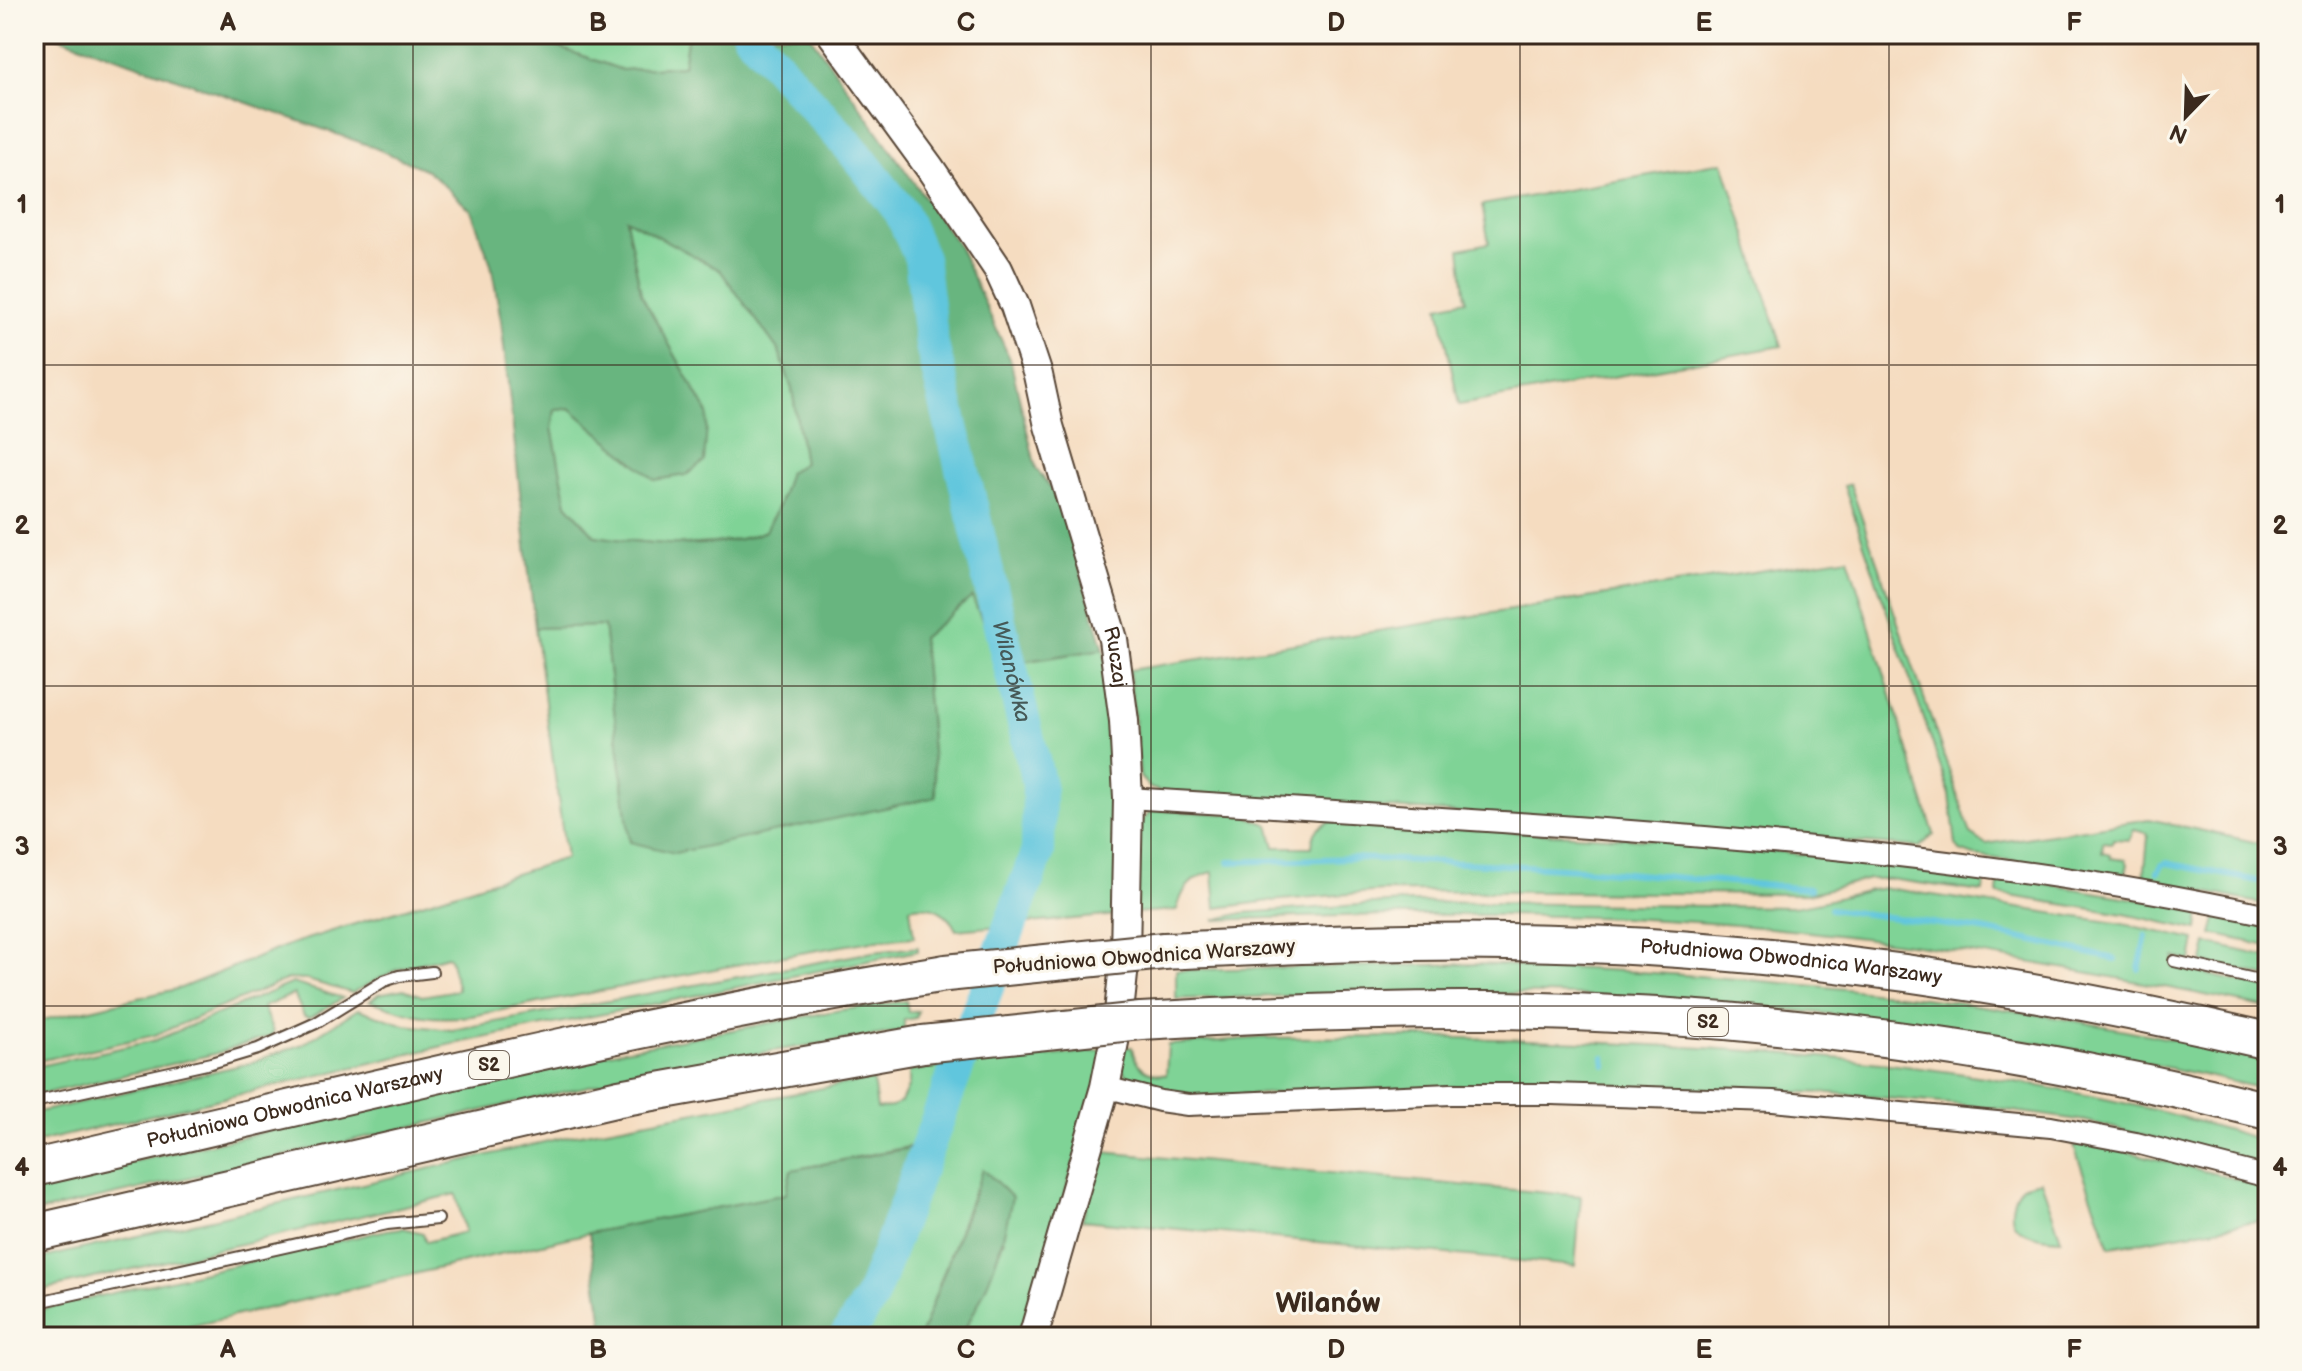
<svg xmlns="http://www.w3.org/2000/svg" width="2302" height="1371" viewBox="0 0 2302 1371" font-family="'Balsamiq Sans',sans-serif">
<rect width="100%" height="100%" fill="#fbf7ec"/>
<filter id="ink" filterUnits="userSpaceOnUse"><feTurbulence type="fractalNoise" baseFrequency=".0125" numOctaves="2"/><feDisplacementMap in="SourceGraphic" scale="16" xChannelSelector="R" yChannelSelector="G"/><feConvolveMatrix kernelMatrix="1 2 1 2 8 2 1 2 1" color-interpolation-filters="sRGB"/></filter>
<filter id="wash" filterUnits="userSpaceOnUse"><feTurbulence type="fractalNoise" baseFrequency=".006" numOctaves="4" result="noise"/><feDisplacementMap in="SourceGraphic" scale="32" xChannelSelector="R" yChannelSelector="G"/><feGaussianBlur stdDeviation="1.8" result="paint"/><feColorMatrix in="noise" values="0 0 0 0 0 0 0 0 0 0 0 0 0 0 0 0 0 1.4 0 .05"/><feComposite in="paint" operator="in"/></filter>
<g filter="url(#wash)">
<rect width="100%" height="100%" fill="#f5dcc0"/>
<g fill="#7fd396" stroke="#5d7e5a" stroke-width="2">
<polygon points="521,34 688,34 683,66 622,70"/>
<polygon points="1723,162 1782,346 1459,405 1439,306 1466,300 1460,249 1489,243 1482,205"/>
<path d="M625,218L720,270L779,351L792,389L804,463L789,472L779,504L765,531C715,552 648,544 595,536L567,504L552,428L555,409L570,408L655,480L708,414L641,294Z"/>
<polygon points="1850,484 1971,834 1986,844 2149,819 2268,845 2268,905 2144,879 2148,837 2147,833 2134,830 2129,840 2113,839 2112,843 2103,842 2102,852 2110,854 2110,858 2126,860 2128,864 2126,872 2120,874 1974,856 1960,851 1956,845 1950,795 1844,486"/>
<polygon points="1848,557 1934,834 1920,847 1160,791 1150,788 1140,777 1129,670"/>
<path d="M973,596L1001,665L1032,799L1030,834L1000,926L956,930C947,911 932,903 910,908L914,937L877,940L777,957L471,1016C428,1021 410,1014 370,1001L378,994L404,989L422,996L458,990L450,958L447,956L396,970L352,993L307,980L288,979L155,1035L34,1062V1022L181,988L291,944L566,858L535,628L604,626L630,842L874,810L936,797L922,638Z"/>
<path d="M1104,649L1121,795L1118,915L1017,924C1031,891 1045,858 1048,822C1052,773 1029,711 1017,663Z"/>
<path d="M1159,810L1245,815L1269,825L1275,847H1312C1313,831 1318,827 1331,821L1679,841L1980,873V878L1985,879L1983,892L1889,879H1869L1808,894L1383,891L1270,901L1216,908L1213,872C1191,877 1182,889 1177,910L1134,913L1137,826L1151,811Z"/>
<polygon points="1999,876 2200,910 2198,930 2124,914 1997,894"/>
<path d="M1886,888L2123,924L2195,940L2191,961L2175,957L2173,967L2268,988V1008C2069,966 1866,931 1662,920C1512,912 1363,914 1214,920L1243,913L1403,902L1791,907C1824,904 1854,891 1886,888Z"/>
<polygon points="2218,912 2268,920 2268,946 2212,934"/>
<polygon points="2207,943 2268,957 2268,977 2203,962"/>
<polygon points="918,947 918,951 443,1046 34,1143 34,1113 250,1063 303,1044 358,1009 405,1025 452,1030 873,952"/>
<path d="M1477,964C1742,974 2009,997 2268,1061V1090C2035,1034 1784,1001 1545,994C1422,991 1299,996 1176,999V970Z"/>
<polygon points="292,983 343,998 309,1018 304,1016 294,994 263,1007 273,1032 271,1036 214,1054 34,1096 34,1067 156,1040"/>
<polygon points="906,1001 908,1012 918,1011 915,1018 904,1020 904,1031 766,1052 607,1082 34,1213 34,1184 618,1051 841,1010"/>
<path d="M1417,1037C1649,1042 1882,1051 2110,1100C2163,1111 2216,1126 2268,1142V1167L2086,1121L1984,1107L1831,1093L1500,1085L1194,1096L1163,1093L1128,1081L1122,1067L1124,1048L1132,1047C1134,1066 1148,1075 1166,1075L1168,1045L1260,1038Z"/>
<polygon points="1107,1050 1023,1337 959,1337 968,1324 1004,1240 974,1189 920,1337 850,1337 898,1259 936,1143 971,1064"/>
<polygon points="951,1066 923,1144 791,1170 787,1194 589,1233 145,1337 34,1337 34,1311 387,1230 403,1228 423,1233 426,1242 465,1232 456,1194 34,1292 34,1260 570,1136 838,1085 873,1080 877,1109 892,1107 901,1102 909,1085 909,1071"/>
<polygon points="2080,1144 2097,1144 2268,1187 2268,1219 2110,1247 2074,1147"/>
<polygon points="1102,1152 1581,1196 1575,1266 1082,1220"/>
<path d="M2041,1181L2044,1189L2061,1239C2047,1238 2029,1237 2017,1227C2008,1219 2012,1194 2022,1186C2027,1183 2036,1182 2041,1181Z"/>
<polygon points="2268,1325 2268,1337 2196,1337"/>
</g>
<g fill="#67b57f" stroke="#51704e" stroke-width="2" fill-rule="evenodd">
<path d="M50,34H521L622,70L683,66L688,34H809L958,245L1010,359L1036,468L1059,499L1104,649L1001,665L972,597L922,638L936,797L675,853L630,842L604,626L535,628L501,320L491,264L471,210L427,170L368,145ZM626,219L720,270L779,351L792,389L804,463L789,472L779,504L766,531C715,552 648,544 595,536L567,504L552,428L555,409L570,408L655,480L686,475L704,462L708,414L641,294Z"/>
<polygon points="936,1143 898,1259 850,1337 605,1337 589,1233 786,1194 791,1170"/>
<path d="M983,1169L1012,1197C1003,1245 987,1296 959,1337H920Z"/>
</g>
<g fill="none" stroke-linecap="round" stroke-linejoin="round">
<g stroke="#60c6dd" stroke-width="6">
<polyline points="1229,862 1353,858 1486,864 1581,869 1810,889"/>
<polyline points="2158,872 2162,865 2167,863 2268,883"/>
<polyline points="1830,909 1983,930 2115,959"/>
<polyline points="2139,969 2146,936"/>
<polyline points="1604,1057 1605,1065"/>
</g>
<path stroke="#60c6dd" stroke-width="34" id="s1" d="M749,34L850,147L901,212L921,258L932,345L1039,785L1038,851L871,1298L846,1337"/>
</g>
</g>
<g filter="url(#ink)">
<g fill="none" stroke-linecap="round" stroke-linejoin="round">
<defs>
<g id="lane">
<polyline points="2174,961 2268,982"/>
<polyline points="34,1102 211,1063 258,1049 316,1023 384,981 399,976 432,972"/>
<polyline points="34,1303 387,1224 438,1219"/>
</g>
<g id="street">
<path d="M1128,798C1253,805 1377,814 1502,822C1759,839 2015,861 2268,915"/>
<polyline points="1105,1087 1160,1101 1188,1105 1451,1094 1552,1094 1773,1101 2051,1127 2136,1143 2268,1177"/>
</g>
<g id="secondary">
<path id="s2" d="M832,34L930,168L998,269L1015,306L1038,375L1049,426L1113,639L1124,721L1128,798L1125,955L1118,1022L1105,1087L1033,1337"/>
</g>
<g id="highway">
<path id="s3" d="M1164,951C1278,946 1393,940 1508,942C1764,945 2019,983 2268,1041"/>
<path d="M1141,1021C1258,1014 1374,1009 1491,1010C1751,1013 2016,1048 2268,1111"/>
<path id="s4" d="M34,1168C337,1099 639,1022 946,973"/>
<polyline points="34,1233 619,1098 923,1044"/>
</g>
</defs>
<use href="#lane" stroke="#574536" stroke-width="14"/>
<use href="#street" stroke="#574536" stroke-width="24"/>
<use href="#secondary" stroke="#574536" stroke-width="32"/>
<use href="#highway" stroke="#574536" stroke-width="40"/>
<use href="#lane" stroke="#fff" stroke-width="10"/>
<use href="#street" stroke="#fff" stroke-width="20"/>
<use href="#secondary" stroke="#fff" stroke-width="28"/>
<use href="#highway" stroke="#fff" stroke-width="36"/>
<defs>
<g id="highway-bridge">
<polyline points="946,973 1164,951"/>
<polyline points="923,1044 1141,1021"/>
</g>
</defs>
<use href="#highway-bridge" stroke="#574536" stroke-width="40" stroke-linecap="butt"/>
<use href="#highway-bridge" stroke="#fff" stroke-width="36"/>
</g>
</g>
<path fill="none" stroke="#3b2a1e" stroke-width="2" stroke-opacity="0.55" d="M413,34V1337M782,34V1337M1151,34V1337M1520,34V1337M1889,34V1337M34,365H2268M34,686H2268M34,1006H2268"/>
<g text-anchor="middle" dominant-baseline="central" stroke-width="6" stroke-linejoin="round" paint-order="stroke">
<g fill="#fbf7ec" stroke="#75685c" stroke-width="2">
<rect x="1688" y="1008" width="40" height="28" rx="6"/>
<rect x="469" y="1051" width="40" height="28" rx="6"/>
</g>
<g font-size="18" font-weight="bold" fill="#3b2a1e">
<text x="1708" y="1022">S2</text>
<text x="489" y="1065">S2</text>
</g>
<g font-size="20" fill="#3b2a1e" stroke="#fbf7ec">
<text stroke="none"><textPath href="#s2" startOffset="694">Ruczaj</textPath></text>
<text transform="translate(1144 957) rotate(-4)">Południowa Obwodnica Warszawy</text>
<text stroke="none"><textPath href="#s3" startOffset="628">Południowa Obwodnica Warszawy</textPath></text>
<text stroke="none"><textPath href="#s4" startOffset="268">Południowa Obwodnica Warszawy</textPath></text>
</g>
<g font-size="22" font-style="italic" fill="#465957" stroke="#fbf7ec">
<text stroke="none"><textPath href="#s1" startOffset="708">Wilanówka</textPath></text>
</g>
<g font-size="28" font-weight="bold" fill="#3b2a1e" stroke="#fbf7ec">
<text x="1328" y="1303">Wilanów</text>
</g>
</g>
<rect width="2302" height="1371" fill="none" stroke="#fbf7ec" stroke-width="88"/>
<g transform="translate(2186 116) rotate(203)" stroke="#fbf7ec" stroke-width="6" paint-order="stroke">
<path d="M0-6L14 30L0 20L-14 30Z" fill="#3b2a1e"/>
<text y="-12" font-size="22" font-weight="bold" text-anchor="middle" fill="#3b2a1e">N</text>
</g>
<rect x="44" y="44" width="2214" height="1283" fill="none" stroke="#3b2a1e" stroke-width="3"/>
<g font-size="26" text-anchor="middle" font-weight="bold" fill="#3b2a1e">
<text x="228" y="31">A</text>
<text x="598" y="31">B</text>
<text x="966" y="31">C</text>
<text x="1336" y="31">D</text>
<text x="1704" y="31">E</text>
<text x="2074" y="31">F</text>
<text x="22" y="213">1</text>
<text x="2280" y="213">1</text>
<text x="22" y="534">2</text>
<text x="2280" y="534">2</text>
<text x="22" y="855">3</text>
<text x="2280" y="855">3</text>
<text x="22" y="1176">4</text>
<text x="2280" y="1176">4</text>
<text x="228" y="1358">A</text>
<text x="598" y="1358">B</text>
<text x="966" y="1358">C</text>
<text x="1336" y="1358">D</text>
<text x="1704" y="1358">E</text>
<text x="2074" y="1358">F</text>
</g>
</svg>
